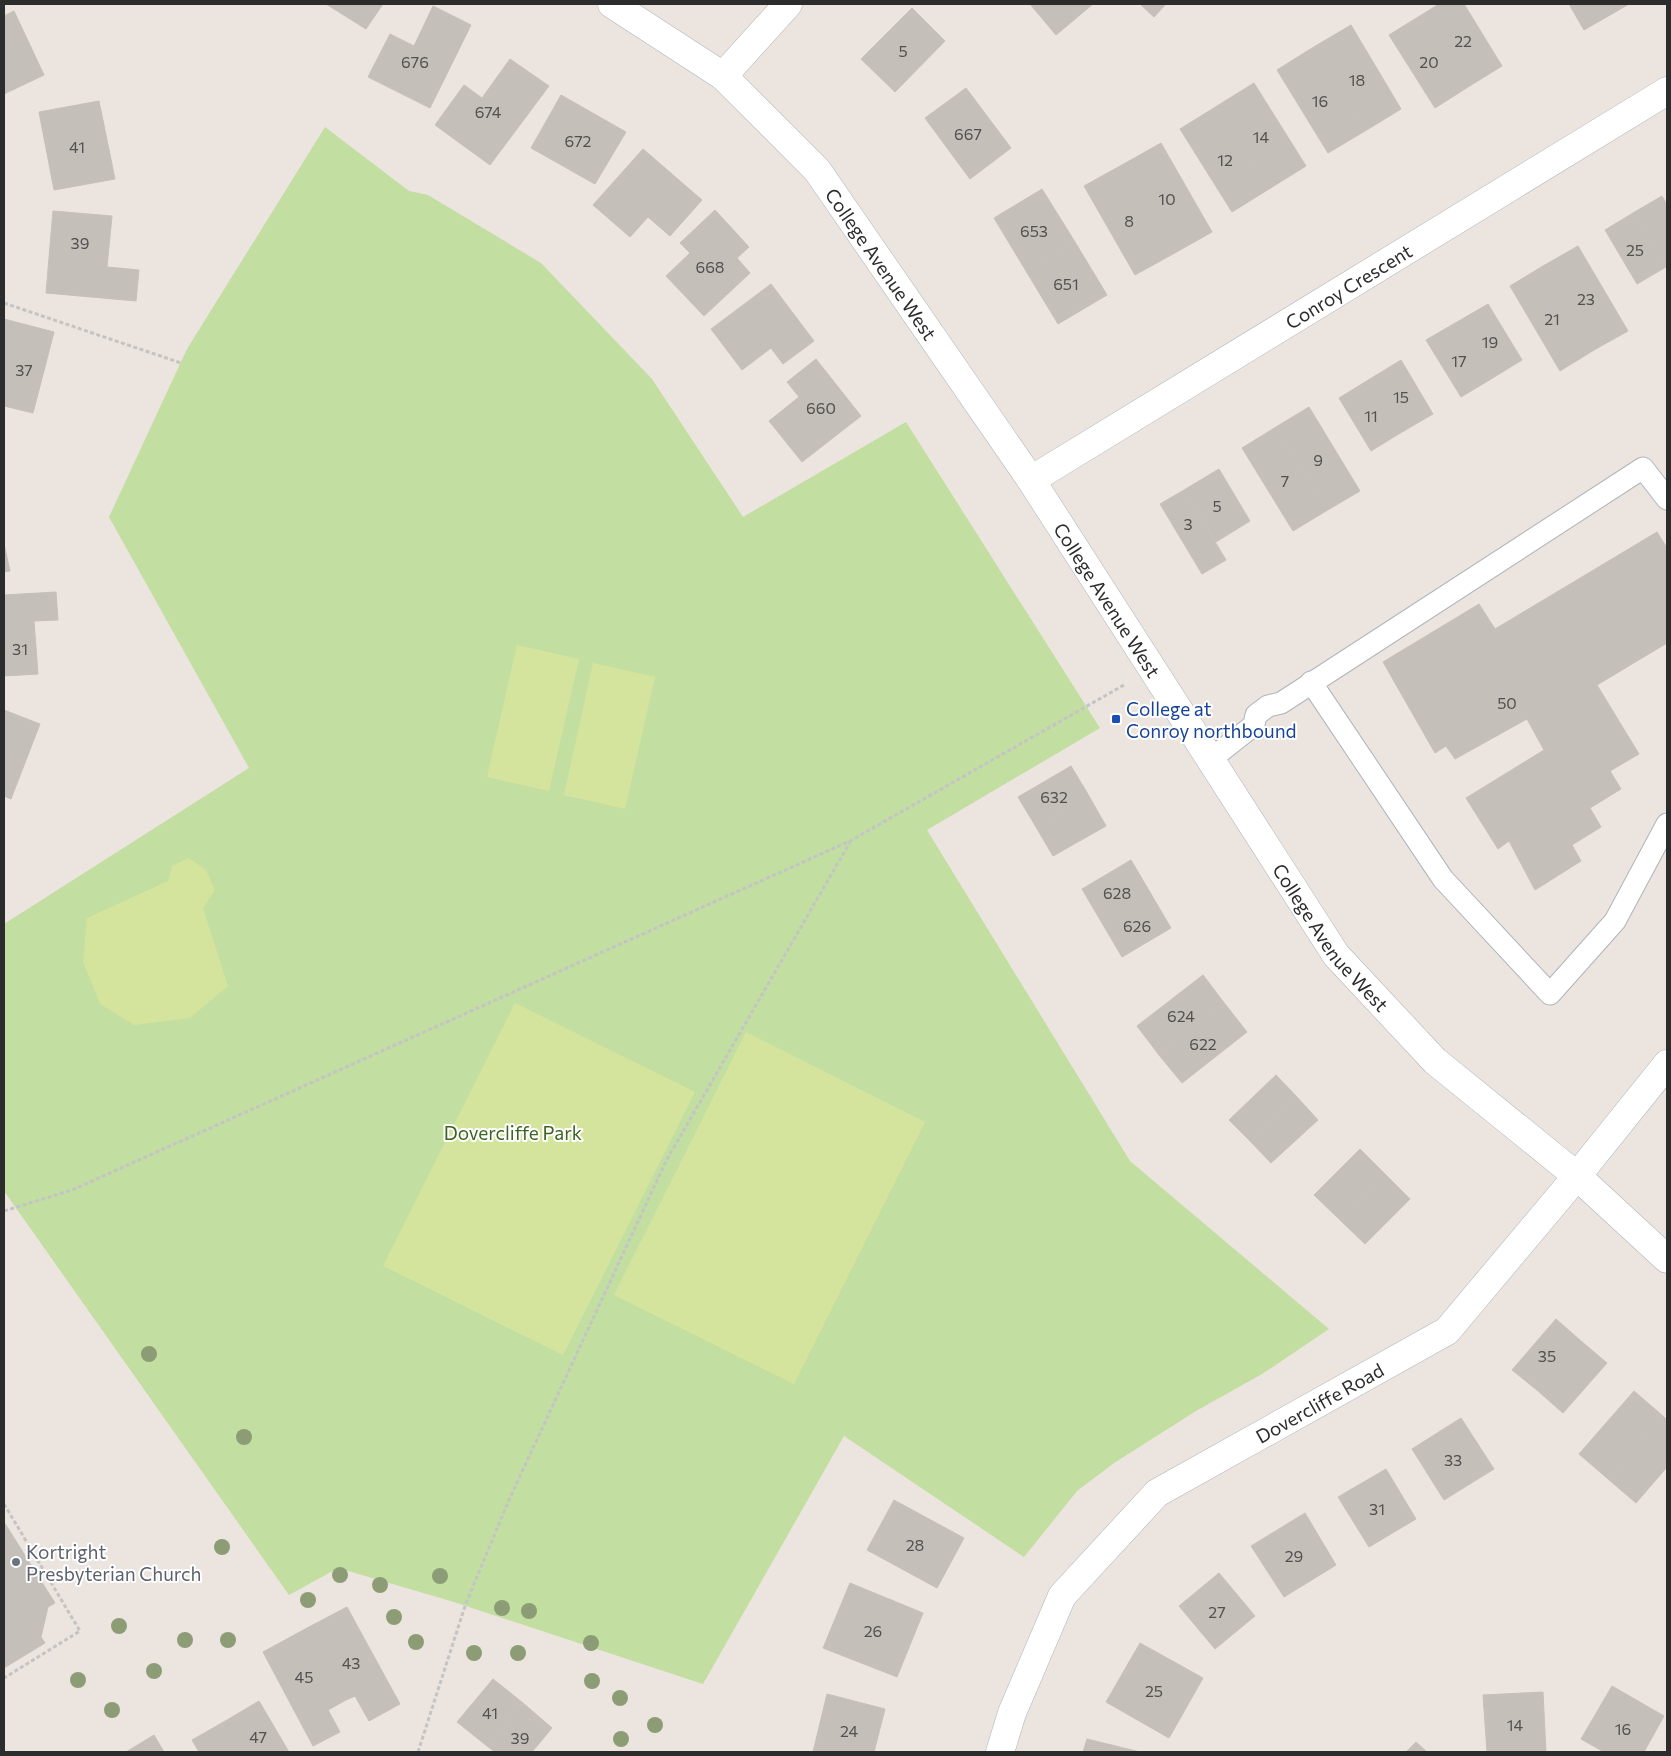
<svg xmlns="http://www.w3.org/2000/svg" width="1671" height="1756" viewBox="0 0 1671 1756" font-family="Commissioner,sans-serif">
<rect width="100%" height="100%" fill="#ece4df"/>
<polygon fill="#c2dea0" points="325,127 409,191 428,195 541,263 652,379 743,517 906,422 1100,728 927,830 1130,1161 1329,1329 1262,1374 1196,1411 1114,1463 1077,1491 1024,1557 844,1436 703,1684 454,1602 338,1568 289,1595 4,1191 4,924 249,768 109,517 187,349"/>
<g fill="#d5e49d">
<polygon points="517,645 579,659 549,791 487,777"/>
<polygon points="593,663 655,677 625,809 564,795"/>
<polygon points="189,858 206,870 215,890 203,908 228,986 190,1018 134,1025 100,1004 83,961 87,918 168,881 172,866"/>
<polygon points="515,1003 695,1092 563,1355 383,1266"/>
<polygon points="746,1032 925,1122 794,1384 614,1295"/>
</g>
<g fill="#c5bfba" stroke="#c7bfb9">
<polygon points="326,4 383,4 366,29"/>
<polygon points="1030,4 1093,4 1056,35"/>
<polygon points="1140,4 1166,4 1154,17"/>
<polygon points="1439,4 1464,4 1502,66 1468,87 1423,14"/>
<polygon points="1569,4 1629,4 1584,30"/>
<polygon points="433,6 471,25 430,108 368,77 390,34 414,46"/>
<polygon points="912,8 945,41 895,92 861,59"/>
<polygon points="14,11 44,75 4,94 4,16"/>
<polygon points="1423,14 1468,87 1435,108 1389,35"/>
<polygon points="1351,25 1401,109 1365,131 1312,48"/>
<polygon points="1312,48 1365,131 1328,153 1277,70"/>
<polygon points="510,59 549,86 490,165 435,125 464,85 482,98"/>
<polygon points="1254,83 1306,166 1269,189 1217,106"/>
<polygon points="966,88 1011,148 970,179 925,118"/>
<polygon points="561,95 626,132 595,184 531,148"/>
<polygon points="99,101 115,179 54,190 39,112"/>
<polygon points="1217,106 1269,189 1232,212 1180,129"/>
<polygon points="1161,143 1212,232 1173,254 1122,165"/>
<polygon points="643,149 702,200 670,236 648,217 630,237 593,205"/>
<polygon points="1122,165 1173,254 1135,275 1084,186"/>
<polygon points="1042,189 1075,242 1026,271 994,218"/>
<polygon points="1662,196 1667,205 1666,267 1633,213"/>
<polygon points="715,210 749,247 737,258 750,273 704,316 666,276 690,253 680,243"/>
<polygon points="53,211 112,216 107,267 139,270 136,301 46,293"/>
<polygon points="1633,213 1666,267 1637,284 1605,230"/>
<polygon points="1075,242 1107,295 1058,324 1026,271"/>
<polygon points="1578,246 1628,331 1594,350 1543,266"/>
<polygon points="1543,266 1594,350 1560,371 1510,286"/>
<polygon points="771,284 814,341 783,364 771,348 742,370 711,329"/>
<polygon points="1488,304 1522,360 1491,379 1457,322"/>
<polygon points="4,319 54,332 33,413 4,406"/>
<polygon points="1457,322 1491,379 1461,397 1426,340"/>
<polygon points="816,359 861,416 802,462 769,421 799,397 787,382"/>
<polygon points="1401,360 1433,414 1402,432 1370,379"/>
<polygon points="1370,379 1402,432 1371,451 1339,398"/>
<polygon points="1309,407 1360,491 1326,511 1276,427"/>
<polygon points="1276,427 1326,511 1293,531 1242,448"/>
<polygon points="1219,469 1250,521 1216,542 1184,490"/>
<polygon points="1184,490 1226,560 1202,574 1160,504"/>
<polygon points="1657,532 1667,548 1667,643 1597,685 1639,754 1610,771 1621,789 1590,808 1601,827 1572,845 1581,861 1535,890 1509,841 1498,849 1466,798 1544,750 1527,719 1455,759 1446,746 1435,753 1383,662 1479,604 1495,629"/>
<polygon points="4,544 10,571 4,572"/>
<polygon points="56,592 58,620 34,621 38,674 4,676 4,595"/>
<polygon points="4,710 40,724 11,799 4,796"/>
<polygon points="1071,766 1089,796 1036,827 1018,797"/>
<polygon points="1089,796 1106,826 1053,856 1036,827"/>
<polygon points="1131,860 1151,894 1102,923 1082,889"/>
<polygon points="1151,894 1171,928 1122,957 1102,923"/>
<polygon points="1203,975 1225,1004 1159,1055 1137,1026"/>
<polygon points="1225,1004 1247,1032 1182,1083 1159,1055"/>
<polygon points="1276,1075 1297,1097 1250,1141 1229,1120"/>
<polygon points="1297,1097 1318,1120 1271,1163 1250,1141"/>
<polygon points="1360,1149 1385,1174 1340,1220 1314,1195"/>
<polygon points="1385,1174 1410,1199 1365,1244 1340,1220"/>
<polygon points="1556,1319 1581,1341 1538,1391 1512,1370"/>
<polygon points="1581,1341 1607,1363 1563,1413 1538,1391"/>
<polygon points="1634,1391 1663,1416 1608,1479 1579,1454"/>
<polygon points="1663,1416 1667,1420 1667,1467 1636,1503 1608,1479"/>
<polygon points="1461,1418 1494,1469 1444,1500 1412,1449"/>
<polygon points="1386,1469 1416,1519 1369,1547 1338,1497"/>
<polygon points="894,1500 964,1538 937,1588 867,1550"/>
<polygon points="1305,1513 1336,1565 1284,1597 1251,1546"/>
<polygon points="4,1522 55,1603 48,1607 41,1637 45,1643 4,1668"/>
<polygon points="1219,1573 1255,1616 1215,1649 1179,1606"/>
<polygon points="850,1583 923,1613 897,1677 823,1648"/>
<polygon points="347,1607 400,1704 369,1721 355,1696 346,1700 307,1628"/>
<polygon points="307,1628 346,1700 328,1710 340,1732 313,1746 263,1652"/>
<polygon points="1140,1643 1203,1678 1169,1738 1106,1702"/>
<polygon points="493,1679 523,1703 487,1746 457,1722"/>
<polygon points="1612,1686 1664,1716 1644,1752 1604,1752 1581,1739"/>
<polygon points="1543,1692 1546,1752 1487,1752 1483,1695"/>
<polygon points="827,1694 885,1709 874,1752 813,1752"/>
<polygon points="259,1701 289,1752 246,1752 227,1720"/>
<polygon points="523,1703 552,1728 532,1752 495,1752 487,1746"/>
<polygon points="227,1720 246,1752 199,1752 192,1740"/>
<polygon points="154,1735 164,1752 126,1752"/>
<polygon points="1087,1739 1140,1752 1083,1752"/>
<polygon points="1416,1742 1427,1752 1406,1752"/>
</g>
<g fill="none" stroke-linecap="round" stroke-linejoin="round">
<defs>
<g id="service">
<polyline points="1311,682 1443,879 1550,994 1615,921 1667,824"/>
<polyline points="1211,759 1254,725 1256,715 1268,706 1281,703 1643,468 1667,499"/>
</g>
<g id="minor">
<polyline points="723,76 788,4"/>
<path id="s1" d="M1031,480L1667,91"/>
<path id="s2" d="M1000,1752L1012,1713L1062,1596L1157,1493L1447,1331L1577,1176L1667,1064"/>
</g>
<g id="tertiary">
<path id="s3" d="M612,4L723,76L817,170L1031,480L1336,955L1435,1061L1577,1176L1667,1259"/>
</g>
</defs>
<use href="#service" stroke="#afb4bb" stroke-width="23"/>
<use href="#minor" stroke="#afb4bb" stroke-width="29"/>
<use href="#tertiary" stroke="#afb4bb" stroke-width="29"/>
<g stroke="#c4c4c4" stroke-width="3" stroke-dasharray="4 2.5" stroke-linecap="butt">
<polyline points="4,303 181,363"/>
<polyline points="4,1211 72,1190 850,841 1124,685"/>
<polyline points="4,1504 80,1631 4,1678"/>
<polyline points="418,1752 465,1606 508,1502 666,1161 850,842"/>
</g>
<use href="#service" stroke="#fff" stroke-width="21"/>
<use href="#minor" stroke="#fff" stroke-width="28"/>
<use href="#tertiary" stroke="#fff" stroke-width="28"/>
</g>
<g fill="#8c9d76">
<circle cx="149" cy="1354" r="8"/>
<circle cx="244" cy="1437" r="8"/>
<circle cx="222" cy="1547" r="8"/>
<circle cx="340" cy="1575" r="8"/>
<circle cx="440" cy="1576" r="8"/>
<circle cx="380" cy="1585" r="8"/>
<circle cx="308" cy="1600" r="8"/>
<circle cx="502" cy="1608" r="8"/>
<circle cx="529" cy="1611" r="8"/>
<circle cx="394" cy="1617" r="8"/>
<circle cx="119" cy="1626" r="8"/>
<circle cx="185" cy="1640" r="8"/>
<circle cx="228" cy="1640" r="8"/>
<circle cx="416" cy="1642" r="8"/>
<circle cx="591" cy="1643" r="8"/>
<circle cx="474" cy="1653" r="8"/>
<circle cx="518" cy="1653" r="8"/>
<circle cx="154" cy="1671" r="8"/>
<circle cx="78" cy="1680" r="8"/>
<circle cx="592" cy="1681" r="8"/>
<circle cx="620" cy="1698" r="8"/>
<circle cx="112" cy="1710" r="8"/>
<circle cx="655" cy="1725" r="8"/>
<circle cx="621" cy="1739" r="8"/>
</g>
<rect fill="#1a4fb4" stroke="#fff" stroke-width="2" x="1111" y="714" width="10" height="10" rx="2.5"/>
<circle fill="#6b7280" stroke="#fff" stroke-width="2" cx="16" cy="1562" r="5"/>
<g text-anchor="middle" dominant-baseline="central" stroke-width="4" stroke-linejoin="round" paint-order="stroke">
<g font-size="16" fill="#525150">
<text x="1463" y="40">22</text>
<text x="903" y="50">5</text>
<text x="415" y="61">676</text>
<text x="1429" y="61">20</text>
<text x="1357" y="79">18</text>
<text x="1320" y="100">16</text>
<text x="488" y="111">674</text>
<text x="968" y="133">667</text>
<text x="1261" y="136">14</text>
<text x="578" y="140">672</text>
<text x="77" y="146">41</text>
<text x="1225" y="159">12</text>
<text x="1167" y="198">10</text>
<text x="1129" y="220">8</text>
<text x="1034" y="230">653</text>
<text x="80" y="242">39</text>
<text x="1635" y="249">25</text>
<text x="710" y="266">668</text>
<text x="1066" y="283">651</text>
<text x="1586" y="298">23</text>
<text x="1552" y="318">21</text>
<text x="1490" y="341">19</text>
<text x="1459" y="360">17</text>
<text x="24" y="369">37</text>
<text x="1401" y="396">15</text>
<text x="821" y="407">660</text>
<text x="1371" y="415">11</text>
<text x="1318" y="459">9</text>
<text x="1285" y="480">7</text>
<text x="1217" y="505">5</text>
<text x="1188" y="523">3</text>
<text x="20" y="648">31</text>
<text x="1507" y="702">50</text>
<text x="1054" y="796">632</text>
<text x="1117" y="892">628</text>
<text x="1137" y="925">626</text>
<text x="1181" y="1015">624</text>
<text x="1203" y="1043">622</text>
<text x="1547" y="1355">35</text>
<text x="1453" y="1459">33</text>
<text x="1377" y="1508">31</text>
<text x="915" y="1544">28</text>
<text x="1294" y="1555">29</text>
<text x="1217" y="1611">27</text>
<text x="873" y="1630">26</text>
<text x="351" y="1662">43</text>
<text x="304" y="1676">45</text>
<text x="1154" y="1690">25</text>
<text x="490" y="1712">41</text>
<text x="1515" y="1724">14</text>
<text x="1623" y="1728">16</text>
<text x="849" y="1730">24</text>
<text x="258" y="1736">47</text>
<text x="520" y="1737">39</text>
</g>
<g font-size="19" fill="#2c2c2c" stroke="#fff">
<text stroke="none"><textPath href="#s3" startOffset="379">College Avenue West</textPath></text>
<text stroke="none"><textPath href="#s1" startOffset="372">Conroy Crescent</textPath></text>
<text stroke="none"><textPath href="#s3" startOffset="784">College Avenue West</textPath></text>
<text stroke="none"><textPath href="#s3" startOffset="1189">College Avenue West</textPath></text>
<text stroke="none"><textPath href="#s2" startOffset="494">Dovercliffe Road</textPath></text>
</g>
<g font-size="19" fill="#164399" stroke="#fff" text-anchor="start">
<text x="1126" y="708">College at<tspan x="1126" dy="22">Conroy northbound</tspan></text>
</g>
<g font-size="19" fill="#3d6321" stroke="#fff">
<text x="513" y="1132">Dovercliffe Park</text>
</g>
<g font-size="19" fill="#5b616d" stroke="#fff" text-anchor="start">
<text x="26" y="1551">Kortright<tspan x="26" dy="22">Presbyterian Church</tspan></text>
</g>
</g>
<rect width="1671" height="1756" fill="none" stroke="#2c2c2c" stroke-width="10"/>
</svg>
